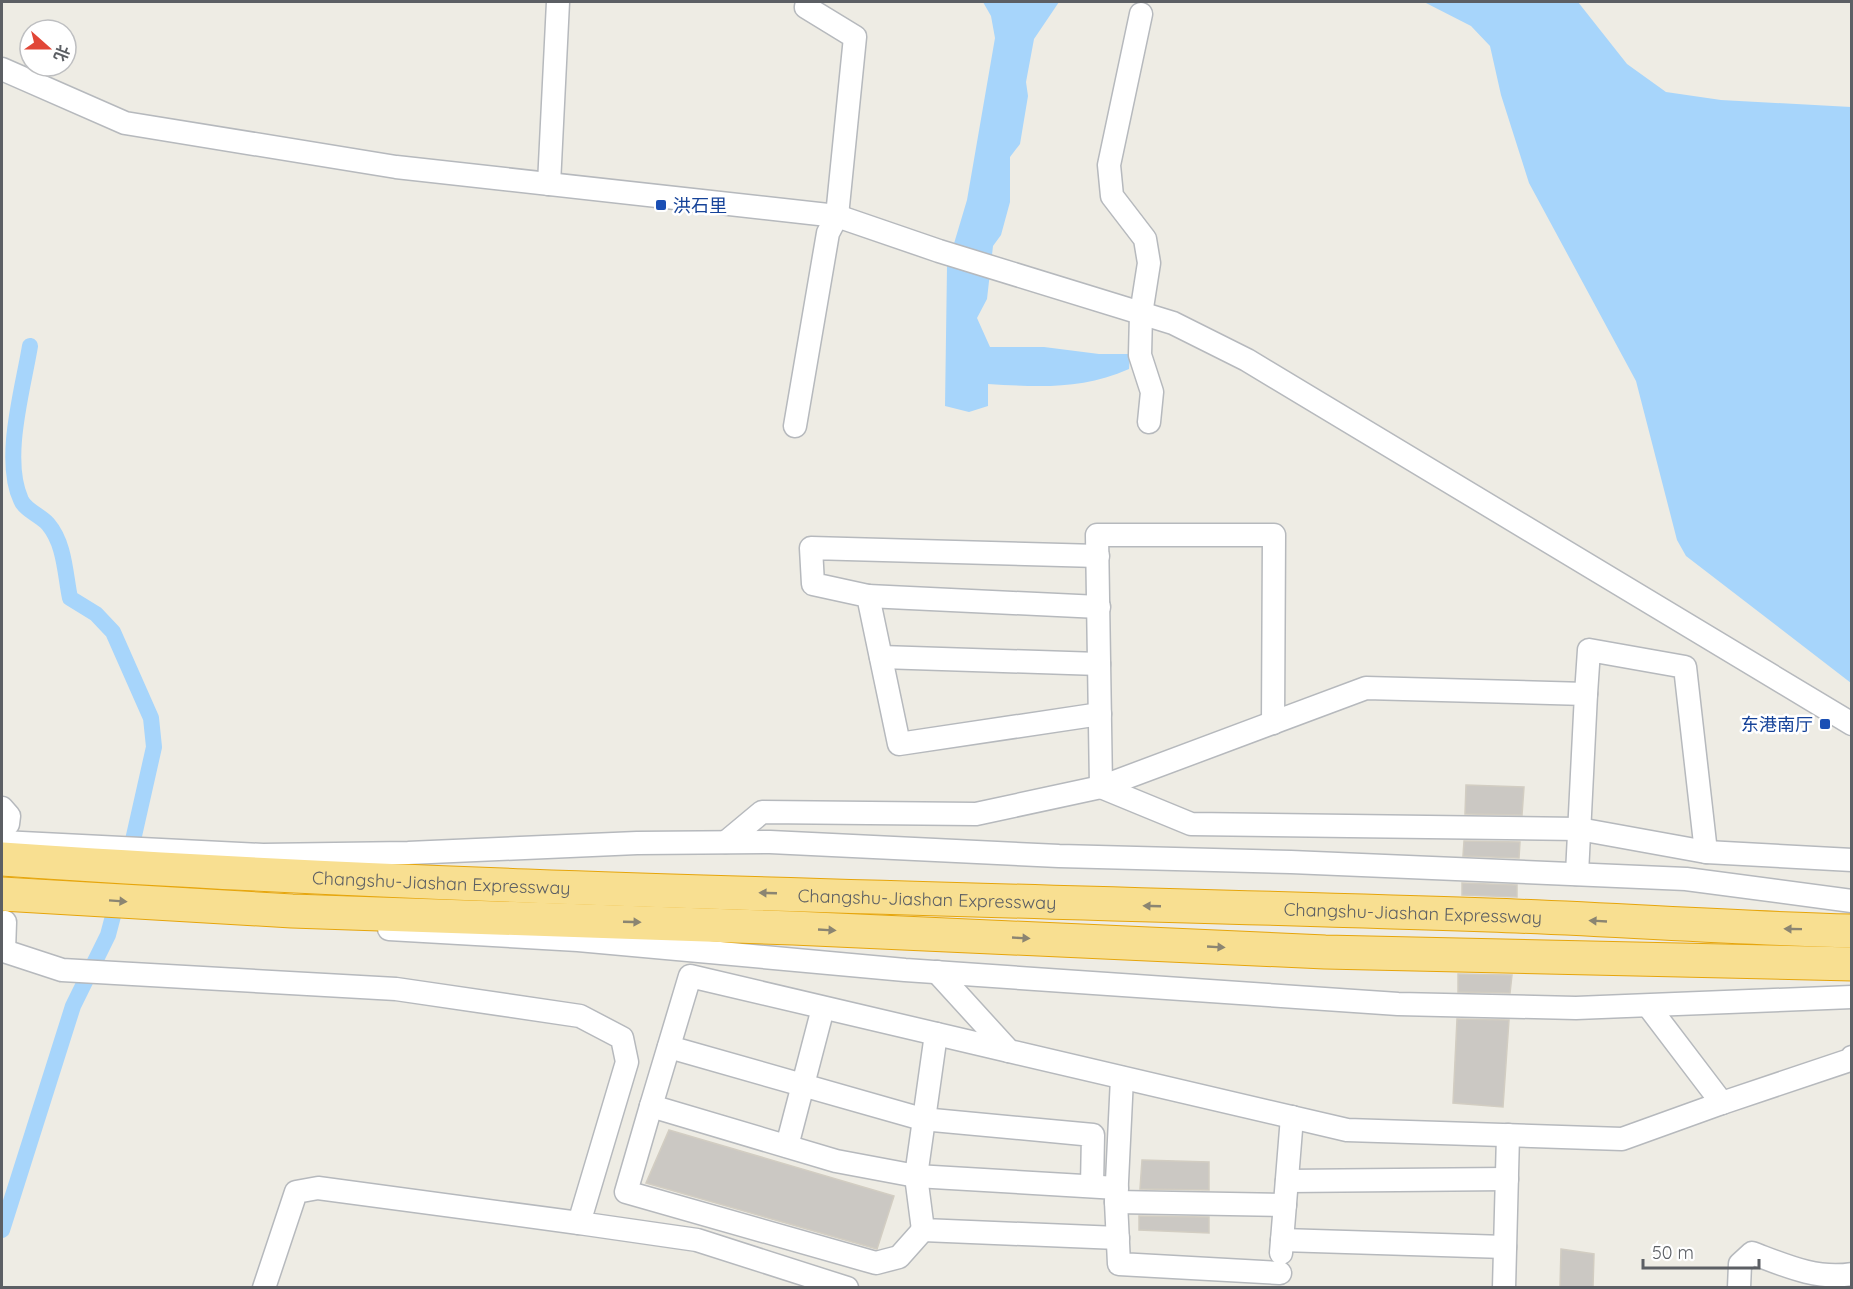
<svg xmlns="http://www.w3.org/2000/svg" width="1853" height="1289" viewBox="0 0 1853 1289" font-family="Quicksand,'Noto Sans SC',sans-serif">
<rect width="100%" height="100%" fill="#eeece4"/>
<g fill="#a7d5fb">
<path d="M983,2H1059L1034,39L1026,82L1028,96L1020,144L1010,157V202L1001,235L993,246L987,299L977,318L990,347H1044L1099,354H1130L1129,369C1080,390 1040,387 988,384V406L969,412L945,406L947,267L967,200L995,38L991,16Z"/>
<polygon points="1424,2 1578,2 1627,64 1666,92 1721,100 1851,107 1851,683 1686,556 1677,540 1636,381 1529,183 1501,95 1490,46 1471,26"/>
</g>
<g fill="none" stroke-linecap="round" stroke-linejoin="round">
<g stroke="#a7d5fb" stroke-width="16">
<path d="M30,346C23,389 2,459 21,500C25,510 41,516 48,524C65,544 65,574 70,598L96,614L113,632L151,718L154,747L129,858"/>
<polyline points="2,1230 73,1006 108,935 118,897"/>
</g>
</g>
<g fill="#cbc8c3" stroke="#d2cdc2" stroke-width="1.5">
<polygon points="1466,785 1524,787 1522,815 1465,814"/>
<polygon points="1464,841 1520,842 1519,858 1463,856"/>
<polygon points="1462,883 1517,885 1517,897 1462,895"/>
<polygon points="1458,974 1512,975 1510,993 1458,992"/>
<polygon points="1457,1019 1509,1020 1503,1107 1453,1103"/>
<polygon points="669,1130 894,1196 877,1249 646,1183"/>
<polygon points="1142,1160 1209,1162 1209,1190 1140,1189"/>
<polygon points="1139,1216 1209,1217 1209,1233 1139,1230"/>
<polygon points="1561,1249 1594,1254 1593,1287 1560,1287"/>
</g>
<g fill="none" stroke-linecap="round" stroke-linejoin="round">
<defs>
<g id="minor">
<polyline points="1141,14 1109,165 1112,196 1145,239 1149,263 1141,314 1140,355 1152,392 1149,422"/>
<polyline points="2,69 125,123 396,167 837,216 939,251 1173,323 1247,360 1852,724"/>
<polyline points="549,184 558,2"/>
<polyline points="795,426 828,233 837,216 855,37 806,7 807,2"/>
<polyline points="1098,556 811,548 813,584 868,596 899,744 1100,714"/>
<polyline points="868,596 1099,607"/>
<polyline points="881,657 1099,664"/>
<polyline points="1586,694 1589,650 1685,667 1706,852"/>
<polyline points="1273,723 1274,535 1097,535 1101,787 1191,824 1579,829 1706,852 1852,860"/>
<polyline points="2,808 9,816 8,824"/>
<polyline points="2,842 263,855 408,853 637,843 770,842 1059,856 1291,862 1686,879 1852,901"/>
<polyline points="726,842 762,812 976,814 1101,787 1366,688 1586,694 1577,874"/>
<polyline points="389,929 578,940 905,970 1398,1004 1576,1008 1852,997"/>
<polyline points="2,951 4,951 5,922"/>
<polyline points="4,951 62,970 396,989 580,1016 622,1038 627,1062 579,1223 697,1240 847,1288"/>
<polyline points="937,972 1009,1051 1347,1130 1622,1139 1722,1103"/>
<polyline points="1649,1007 1722,1103 1850,1060 1852,1057"/>
<polyline points="936,1034 916,1176 923,1230 1118,1238"/>
<polyline points="669,1047 922,1119 1093,1135 1092,1186"/>
<polyline points="1009,1051 690,976 651,1106 836,1161 916,1176 1117,1188"/>
<polyline points="1122,1078 1116,1202 1119,1264 1280,1273"/>
<polyline points="651,1106 626,1192 876,1263 899,1257 923,1230"/>
<polyline points="787,1146 823,1008"/>
<polyline points="1287,1181 1507,1179"/>
<polyline points="1116,1202 1285,1205"/>
<polyline points="1282,1240 1505,1247"/>
<polyline points="1281,1253 1292,1117"/>
<polyline points="264,1288 296,1192 318,1188 579,1223"/>
<polyline points="1504,1288 1508,1135"/>
<path d="M1739,1288L1740,1264L1752,1253C1784,1265 1816,1280 1852,1274"/>
</g>
<g id="highway">
<path id="s1" d="M2,859C496,893 993,898 1489,915C1610,919 1731,928 1852,931"/>
<polyline points="2,894 292,911 793,928 1325,952 1852,964"/>
</g>
</defs>
<use href="#minor" stroke="#b6b9bd" stroke-width="25"/>
<use href="#highway" stroke="#e6a50b" stroke-width="35"/>
<use href="#minor" stroke="#fff" stroke-width="22"/>
<use href="#highway" stroke="#f8df91" stroke-width="33"/>
</g>
<defs><path id="oneway-solid" d="M-6-.8H1V-3.2L6.5 0L1 3.2V.8H-6Z" transform="scale(1.5)"/></defs>
<g fill="#8b8572">
<use href="#oneway-solid" transform="translate(768 893) rotate(-178)"/>
<use href="#oneway-solid" transform="translate(118 901) rotate(4)"/>
<use href="#oneway-solid" transform="translate(1152 906) rotate(-178)"/>
<use href="#oneway-solid" transform="translate(1598 921) rotate(-177)"/>
<use href="#oneway-solid" transform="translate(632 922) rotate(2)"/>
<use href="#oneway-solid" transform="translate(1793 929) rotate(-179)"/>
<use href="#oneway-solid" transform="translate(827 930) rotate(3)"/>
<use href="#oneway-solid" transform="translate(1021 938) rotate(3)"/>
<use href="#oneway-solid" transform="translate(1216 947) rotate(3)"/>
</g>
<g fill="#1a4fb4" stroke="#fff" stroke-width="2">
<rect x="655" y="199" width="12" height="12" rx="3"/>
<rect x="1819" y="718" width="12" height="12" rx="3"/>
</g>
<g text-anchor="middle" dominant-baseline="central" stroke-width="5" stroke-linejoin="round" paint-order="stroke">
<g font-size="18" fill="#164399" stroke="#fff" text-anchor="start">
<text x="673" y="205">洪石里</text>
<text x="1813" y="724" text-anchor="end">东港南厅</text>
</g>
<g font-size="18" fill="#5c5f64" stroke="#fff">
<text stroke="none"><textPath href="#s1" startOffset="440">Changshu-Jiashan Expressway</textPath></text>
<text stroke="none"><textPath href="#s1" startOffset="926">Changshu-Jiashan Expressway</textPath></text>
<text stroke="none"><textPath href="#s1" startOffset="1412">Changshu-Jiashan Expressway</textPath></text>
</g>
</g>
<rect width="1853" height="1289" fill="none" stroke="#5c5f64" stroke-width="6"/>
<g transform="translate(48 48) rotate(111)"><circle r="28" fill="#ffffff" stroke="#bebfc1" stroke-width="1.5"/>
<path d="M0-4.5L10 22L0 15L-10 22Z" fill="#e14637"/>
<text y="-9" font-size="16" font-weight="bold" text-anchor="middle" fill="#5c5f64">北</text>
</g>
<path d="M1643 1259v9h116v-9" fill="none" stroke="#5c5f64" stroke-width="3"/>
<text x="1652" y="1259" font-size="18" fill="#5c5f64" stroke="#ffffff" stroke-width="4.5" paint-order="stroke">50 m</text>
</svg>
